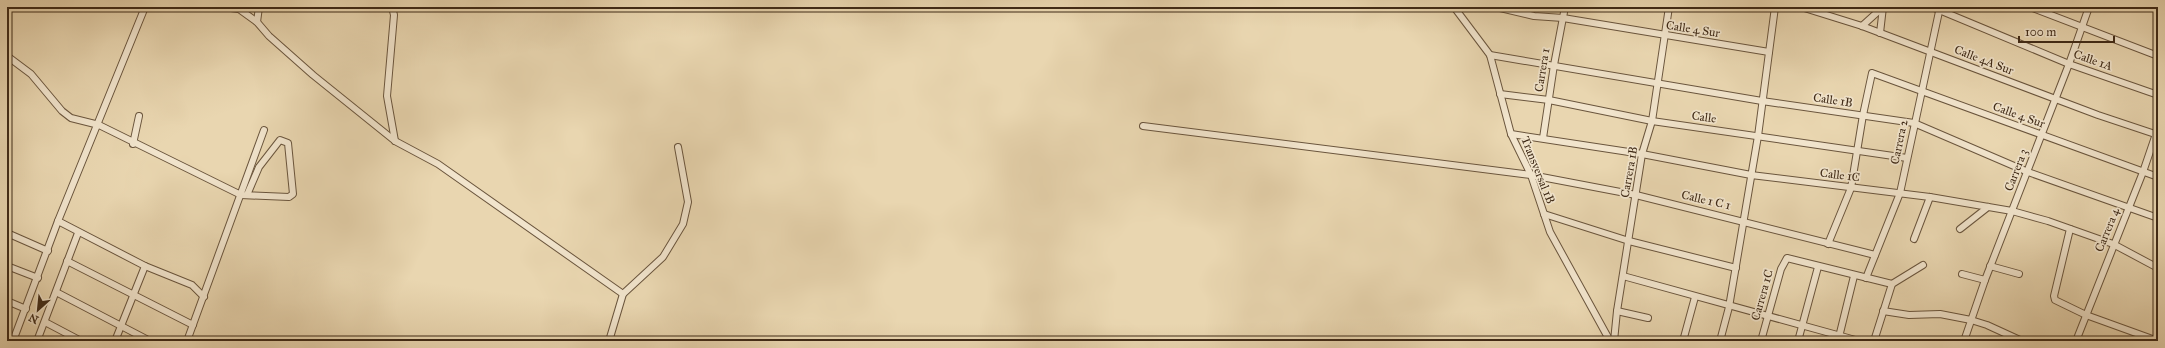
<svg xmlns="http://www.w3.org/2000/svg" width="2165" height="348" viewBox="0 0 2165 348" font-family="'IM FELL Great Primer',serif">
<rect width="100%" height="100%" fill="#e9d6b0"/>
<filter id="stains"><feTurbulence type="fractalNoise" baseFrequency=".005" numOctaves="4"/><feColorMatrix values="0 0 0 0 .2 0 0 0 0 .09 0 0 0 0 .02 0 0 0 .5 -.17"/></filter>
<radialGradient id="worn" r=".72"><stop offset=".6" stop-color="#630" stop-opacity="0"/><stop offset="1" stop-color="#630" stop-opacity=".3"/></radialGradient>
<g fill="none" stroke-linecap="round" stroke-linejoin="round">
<defs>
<g id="street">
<polyline points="223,7 239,9 257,22 269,36 313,75 395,141 438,164 623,294"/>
<polyline points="392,7 394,15 387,96 395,141"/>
<polyline points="1454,7 1490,55 1511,134 1531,175 1550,232 1610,341"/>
<polyline points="1496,7 1534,16 1563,18 1769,52"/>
<polyline points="1801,7 1862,26 2098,115 2158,135"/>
<polyline points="1932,7 2069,64 2158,95"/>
<polyline points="2030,7 2158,56"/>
<polyline points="257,22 259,7"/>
<polyline points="1862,26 1882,8"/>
<polyline points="1880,33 1883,7"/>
<polyline points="1490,55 1762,101 1914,123 2028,172 2158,218"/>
<polyline points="7,56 31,74 62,111 71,118 99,125 241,195 289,197 293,194 288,143 280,140 259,167 247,195"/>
<polyline points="1500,94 1549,100 1652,121 1907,158"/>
<polyline points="1143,126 1531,175 1636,195 1875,255"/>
<polyline points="1511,134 1642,154 1751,175 1930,197 2012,211 2048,221 2113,244 2158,268"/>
<polyline points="1543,138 1554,65 1565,7"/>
<polyline points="133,144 139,116"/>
<polyline points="1544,214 1629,241 1736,268"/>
<polyline points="58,221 145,266 192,285 204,297"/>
<polyline points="1960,229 1988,207"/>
<polyline points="2070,229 2054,296 2055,300 2086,315 2158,341"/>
<polyline points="7,233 48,251"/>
<polyline points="1914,239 1930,197"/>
<polyline points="1828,244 1851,188 1863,115 1872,73 2158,177"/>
<polyline points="67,261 193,325"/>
<polyline points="7,266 38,278"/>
<polyline points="1990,266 2019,274"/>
<polyline points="1962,274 1985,280"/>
<polyline points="1623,276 1859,341"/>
<polyline points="1866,278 1900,193 1940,7"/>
<polyline points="56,292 150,341"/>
<polyline points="7,301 26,309"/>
<polyline points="1617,311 1648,318"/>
<polyline points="1883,311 1909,315 1940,314 1971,320 1987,325 2022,341"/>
<polyline points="45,322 81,341"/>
<polyline points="13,341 58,221 145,7"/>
<polyline points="37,341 78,233"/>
<polyline points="115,341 145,266"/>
<polyline points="187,341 264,130"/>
<polyline points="609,341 623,294 663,257 683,224 688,202 678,147"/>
<polyline points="1614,341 1617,311 1642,154 1652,121 1669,7"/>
<polyline points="1683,341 1695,297"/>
<polyline points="1720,341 1729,307 1758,136 1775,7"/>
<polyline points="1761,341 1781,269 1787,258 1892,284"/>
<polyline points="1798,341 1818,267"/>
<polyline points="1838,341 1854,276"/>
<polyline points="1874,341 1892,284 1923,265"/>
<polyline points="1964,341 1985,280 2069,64 2089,7"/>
<polyline points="2076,341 2143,172 2158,128"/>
</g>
</defs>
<use href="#street" stroke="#6a553d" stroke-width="8"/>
<use href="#street" stroke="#f1e4cc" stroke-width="6"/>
</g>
<g text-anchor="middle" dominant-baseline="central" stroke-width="3.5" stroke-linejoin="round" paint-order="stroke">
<g font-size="12" fill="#3f2a17" stroke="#f1e4cc">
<text transform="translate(1693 29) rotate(9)">Calle 4 Sur</text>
<text transform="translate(1984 60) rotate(21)">Calle 4A Sur</text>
<text transform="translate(2093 60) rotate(19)">Calle 1A</text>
<text transform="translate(1542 70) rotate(-81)">Carrera 1</text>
<text transform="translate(1833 100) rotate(8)">Calle 1B</text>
<text transform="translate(2019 115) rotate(20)">Calle 4 Sur</text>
<text transform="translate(1704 117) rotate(8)">Calle</text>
<text transform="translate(1899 142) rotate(-78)">Carrera 2</text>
<text transform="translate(1538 170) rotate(68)">Transversal 1B</text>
<text transform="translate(2016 170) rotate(-69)">Carrera 3</text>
<text transform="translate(1629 172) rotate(-80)">Carrera 1B</text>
<text transform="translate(1840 175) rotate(7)">Calle 1C</text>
<text transform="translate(1706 200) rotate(13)">Calle 1 C 1</text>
<text transform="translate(2107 230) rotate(-68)">Carrera 4</text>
<text transform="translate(1762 295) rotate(-74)">Carrera 1C</text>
</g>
</g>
<rect width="2165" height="348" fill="none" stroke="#e9d6b0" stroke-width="24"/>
<rect x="8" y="8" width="2149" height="332" fill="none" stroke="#3f2a17" stroke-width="2"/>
<rect x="12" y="12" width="2141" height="324" fill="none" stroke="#3f2a17"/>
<g transform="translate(38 310) rotate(207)" stroke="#f1e4cc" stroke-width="3" paint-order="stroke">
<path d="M0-3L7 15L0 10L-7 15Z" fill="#3f2a17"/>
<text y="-6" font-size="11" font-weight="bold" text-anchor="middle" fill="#3f2a17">N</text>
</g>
<path d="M2019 36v6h95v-6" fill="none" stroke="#3f2a17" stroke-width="2"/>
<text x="2025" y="36" font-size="12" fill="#3f2a17" stroke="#f1e4cc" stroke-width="3" paint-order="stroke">100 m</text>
<rect width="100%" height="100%" filter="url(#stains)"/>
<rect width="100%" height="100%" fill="url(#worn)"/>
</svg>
